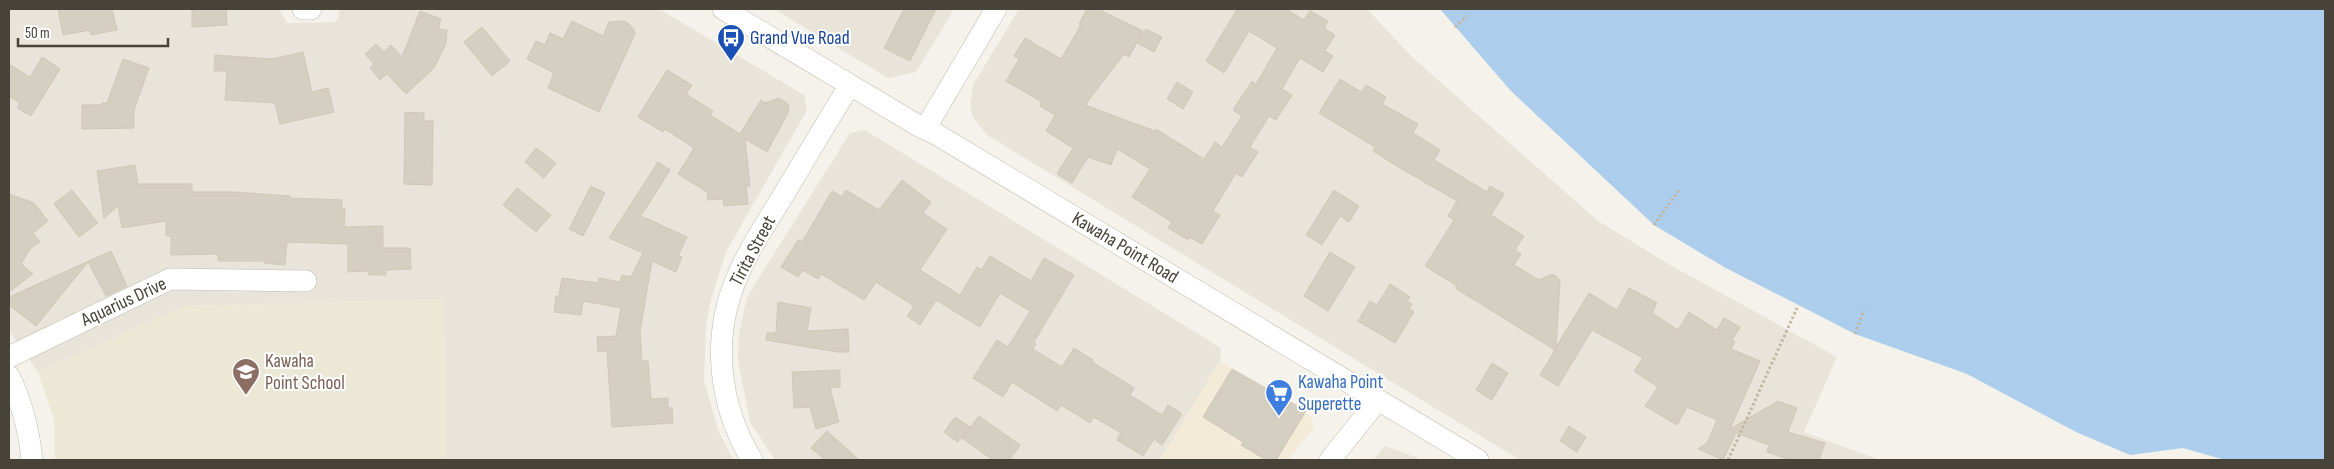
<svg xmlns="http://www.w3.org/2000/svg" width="2334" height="469" viewBox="0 0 2334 469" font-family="'Sofia Sans Condensed',sans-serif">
<rect width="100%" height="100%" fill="#f4f2eb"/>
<g fill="#e8e4da">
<polygon points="9,9 279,9 287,23 335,22 339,17 339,9 659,9 804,95 807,110 727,250 711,299 706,326 704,380 718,430 733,460 446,460 445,299 185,306 38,372 9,331"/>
<polygon points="774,9 954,9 916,72 888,78"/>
<polygon points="1019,9 1367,9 1413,58 1598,221 1672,266 1837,357 1804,432 1880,460 1520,460 987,135 973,117 970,104 973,85"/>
<polygon points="865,130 1221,348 1220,361 1160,460 775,460 750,422 738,361 739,333 747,297 850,133"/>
<polygon points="1385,446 1423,460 1373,460"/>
</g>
<polygon fill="#f4ead8" points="1220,361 1311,416 1314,428 1288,460 1160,460"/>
<polygon fill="#ece8d6" points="445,299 446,460 55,460 54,420 38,372 185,306"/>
<polygon fill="#acceec" points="1440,9 2325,9 2325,460 2225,460 2183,448 2130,455 2076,432 1967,374 1855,334 1724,267 1654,225 1511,91"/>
<g fill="#d5cfc1" stroke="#d0c7b5">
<polygon points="58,9 112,9 117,30 91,35 90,30 63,35"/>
<polygon points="192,9 226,9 227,25 192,27"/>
<polygon points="904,9 936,9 910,61 884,48"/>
<polygon points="1087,9 1098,9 1143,31 1129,57 1124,54 1085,105 1155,131 1156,129 1204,159 1215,142 1222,147 1242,116 1233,110 1252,81 1256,84 1277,48 1249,31 1224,73 1206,61 1237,9 1286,9 1304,20 1310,11 1328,21 1324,28 1335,35 1325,51 1333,56 1323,72 1300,58 1282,89 1292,95 1276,120 1269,116 1250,147 1258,152 1242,177 1236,173 1213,211 1220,215 1202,244 1189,237 1188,240 1168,228 1172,222 1132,197 1150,169 1117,149 1111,165 1088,157 1072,183 1057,174 1073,148 1046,131 1055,115 1040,106 1042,102 1006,81 1019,59 1014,56 1025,38 1061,59 1081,25 1079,24"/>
<polygon points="420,11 441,19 438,29 447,30 446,44 434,68 406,94 387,74 380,80 370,68 374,64 365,54 376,44 384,52 391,45 402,57"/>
<polygon points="572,21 603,36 609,22 624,21 629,24 634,30 635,34 599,112 548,88 554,73 527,59 536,41 545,45 550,33 563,39"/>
<polygon points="482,27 510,61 492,76 464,42"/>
<polygon points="1146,29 1162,37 1154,52 1137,43"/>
<polygon points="303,52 312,92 328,88 334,112 280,124 275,103 225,100 227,71 214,71 215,55 272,59"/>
<polygon points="42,57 60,69 31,116 17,108 20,103 9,96 9,64 30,77"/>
<polygon points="123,59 149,68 134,110 134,128 82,129 82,105 102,105 102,103 107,103"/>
<polygon points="667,70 692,85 686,94 713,111 710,115 740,134 761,100 765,103 779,98 788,104 789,111 767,152 745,139 750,186 746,187 748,204 724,206 723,199 708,200 707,192 678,174 694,148 665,129 663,132 638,117"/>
<polygon points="1340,79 1361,92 1366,85 1386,97 1382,104 1418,124 1413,133 1440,150 1434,160 1487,192 1490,186 1504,194 1491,215 1524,236 1515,250 1521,254 1514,265 1539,280 1550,275 1555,275 1560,281 1556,347 1589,293 1617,310 1629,288 1657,303 1652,313 1678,330 1689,312 1717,330 1724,318 1740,327 1732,340 1735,342 1731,349 1760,361 1730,429 1778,401 1797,408 1788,432 1825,443 1819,460 1789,460 1767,452 1769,445 1736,433 1723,460 1698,449 1707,443 1717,420 1687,407 1677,425 1645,406 1658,387 1634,371 1643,358 1592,330 1558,386 1540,375 1555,350 1455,288 1457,286 1425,266 1454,220 1448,216 1457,201 1395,165 1373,151 1375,147 1319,113"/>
<polygon points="1177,82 1193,92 1183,109 1167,99"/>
<polygon points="405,112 424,113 424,121 433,121 432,185 404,184"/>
<polygon points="536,148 556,163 544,178 525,162"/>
<polygon points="658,162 670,170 641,216 687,237 678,256 682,257 676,272 652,261 640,331 642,361 648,361 651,399 668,398 668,408 672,408 673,423 612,427 607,351 598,352 597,337 616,336 621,308 583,301 581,315 554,312 556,296 559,296 562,278 598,283 599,278 620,282 622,275 631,277 643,253 609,238"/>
<polygon points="135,165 138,184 192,184 192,192 235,192 290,196 290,198 342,200 342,209 345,209 344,227 383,226 383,248 410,248 411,269 386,270 386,275 369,275 369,271 348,272 348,244 287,242 285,265 264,263 264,261 218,261 218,254 171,255 171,236 166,236 166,221 122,228 118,206 104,218 97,171"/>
<polygon points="902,180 931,202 923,213 947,229 920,270 960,295 977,267 981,270 990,256 1031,281 1044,258 1074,275 1034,342 1036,344 1033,349 1062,367 1074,348 1093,360 1092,362 1133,387 1134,388 1130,395 1162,415 1168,405 1182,414 1162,445 1154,439 1143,456 1117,440 1121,433 1094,417 1090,423 1061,405 1057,411 1012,382 1003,397 973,378 997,340 1008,347 1030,311 1000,293 980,327 936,300 920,325 907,316 914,306 876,282 864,300 821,274 818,279 802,270 798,277 781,267 798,240 802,242 832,191 842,197 846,190 879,210"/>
<polygon points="591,186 605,193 583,236 569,229"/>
<polygon points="517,188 551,215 536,232 503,205"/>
<polygon points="72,190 98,223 79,237 54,204"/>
<polygon points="1334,190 1359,206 1349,222 1340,216 1322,245 1306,235"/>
<polygon points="9,194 34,203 48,221 33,233 40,242 30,249 21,264 33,274 9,292"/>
<polygon points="111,251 127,286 106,296 88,262 36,326 9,305 9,297"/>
<polygon points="1330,252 1355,267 1328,311 1304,296"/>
<polygon points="1390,284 1410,297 1407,301 1412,304 1409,309 1414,312 1395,343 1358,321 1370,301 1377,305"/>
<polygon points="778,302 811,308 807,331 848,329 849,352 837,352 766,340 767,333 776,333"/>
<polygon points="1492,363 1508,373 1492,400 1476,390"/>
<polygon points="1232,369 1306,411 1276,460 1266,460 1241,445 1243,442 1203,417"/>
<polygon points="840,370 840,387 830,388 839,422 816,429 810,407 794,408 792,372"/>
<polygon points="979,416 1020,445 1010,460 993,460 962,438"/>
<polygon points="955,417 970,427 958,442 944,432"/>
<polygon points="1569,426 1586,437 1577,452 1560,441"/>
<polygon points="827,431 859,460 825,460 811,448"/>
</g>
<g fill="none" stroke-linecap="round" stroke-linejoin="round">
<defs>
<g id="street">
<polyline points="303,9 311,9"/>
<polyline points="723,9 917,125 936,134 1478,460"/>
<polyline points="925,129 996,9"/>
<polyline points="9,357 170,279 306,281"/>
<path d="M9,376C22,402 29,431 32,460"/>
<path d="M752,460C718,404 711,336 738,275C749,248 766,224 781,199C804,161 826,123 850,85"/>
<polyline points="1330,460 1378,400"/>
</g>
</defs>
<use href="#street" stroke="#c0bbae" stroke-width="22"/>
<g stroke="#c0b7a0" stroke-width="3" stroke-dasharray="2.5 2.5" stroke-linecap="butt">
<polyline points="1455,27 1467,16"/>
<polyline points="1654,225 1679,190"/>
<polyline points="1855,334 1864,310"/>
<polyline points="1728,460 1797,308"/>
</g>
<use href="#street" stroke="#fff" stroke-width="21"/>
</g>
<defs>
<symbol id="bus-pin" viewBox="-11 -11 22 30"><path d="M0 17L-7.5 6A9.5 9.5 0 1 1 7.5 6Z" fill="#1a4fb4" stroke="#fff"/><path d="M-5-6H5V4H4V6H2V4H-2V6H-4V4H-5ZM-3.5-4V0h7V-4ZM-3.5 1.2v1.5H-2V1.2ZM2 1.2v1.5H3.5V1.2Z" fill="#fff"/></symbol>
<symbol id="school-pin" viewBox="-11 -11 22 30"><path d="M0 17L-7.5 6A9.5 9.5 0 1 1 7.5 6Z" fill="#8d6e63" stroke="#fff"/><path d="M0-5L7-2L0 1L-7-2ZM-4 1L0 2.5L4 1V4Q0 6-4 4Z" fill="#fff"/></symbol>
<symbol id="supermarket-pin" viewBox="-11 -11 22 30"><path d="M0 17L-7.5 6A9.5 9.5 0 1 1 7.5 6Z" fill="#3f7fe0" stroke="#fff"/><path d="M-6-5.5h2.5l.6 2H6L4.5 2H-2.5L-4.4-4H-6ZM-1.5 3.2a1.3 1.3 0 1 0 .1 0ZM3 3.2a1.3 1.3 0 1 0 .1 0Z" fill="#fff"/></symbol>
</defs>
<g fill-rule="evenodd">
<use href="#bus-pin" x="715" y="22" width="32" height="43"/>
<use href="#school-pin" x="230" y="356" width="32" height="43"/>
<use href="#supermarket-pin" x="1263" y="377" width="32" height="43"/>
</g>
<g text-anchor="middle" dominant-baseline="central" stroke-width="4" stroke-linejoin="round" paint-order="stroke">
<g font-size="19" fill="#164399" stroke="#fff" text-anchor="start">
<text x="750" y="38">Grand Vue Road</text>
</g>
<g font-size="19" fill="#484339" stroke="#fff">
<text transform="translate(1125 248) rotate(31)">Kawaha Point Road</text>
<text transform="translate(753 251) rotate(-62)">Tirita Street</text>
<text transform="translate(124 302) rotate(-25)">Aquarius Drive</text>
</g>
<g font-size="19" fill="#785e54" stroke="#fff" text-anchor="start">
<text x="265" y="361">Kawaha<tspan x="265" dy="22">Point School</tspan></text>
</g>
<g font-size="19" fill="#366cbe" stroke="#fff" text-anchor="start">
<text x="1298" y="382">Kawaha Point<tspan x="1298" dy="22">Superette</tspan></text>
</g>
</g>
<rect width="2334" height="469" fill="none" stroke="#484339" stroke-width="20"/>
<path d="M18 38v8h150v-8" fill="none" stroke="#484339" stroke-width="2.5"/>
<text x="25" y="38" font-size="15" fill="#484339" stroke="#ffffff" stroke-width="4" paint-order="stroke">50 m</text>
</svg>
